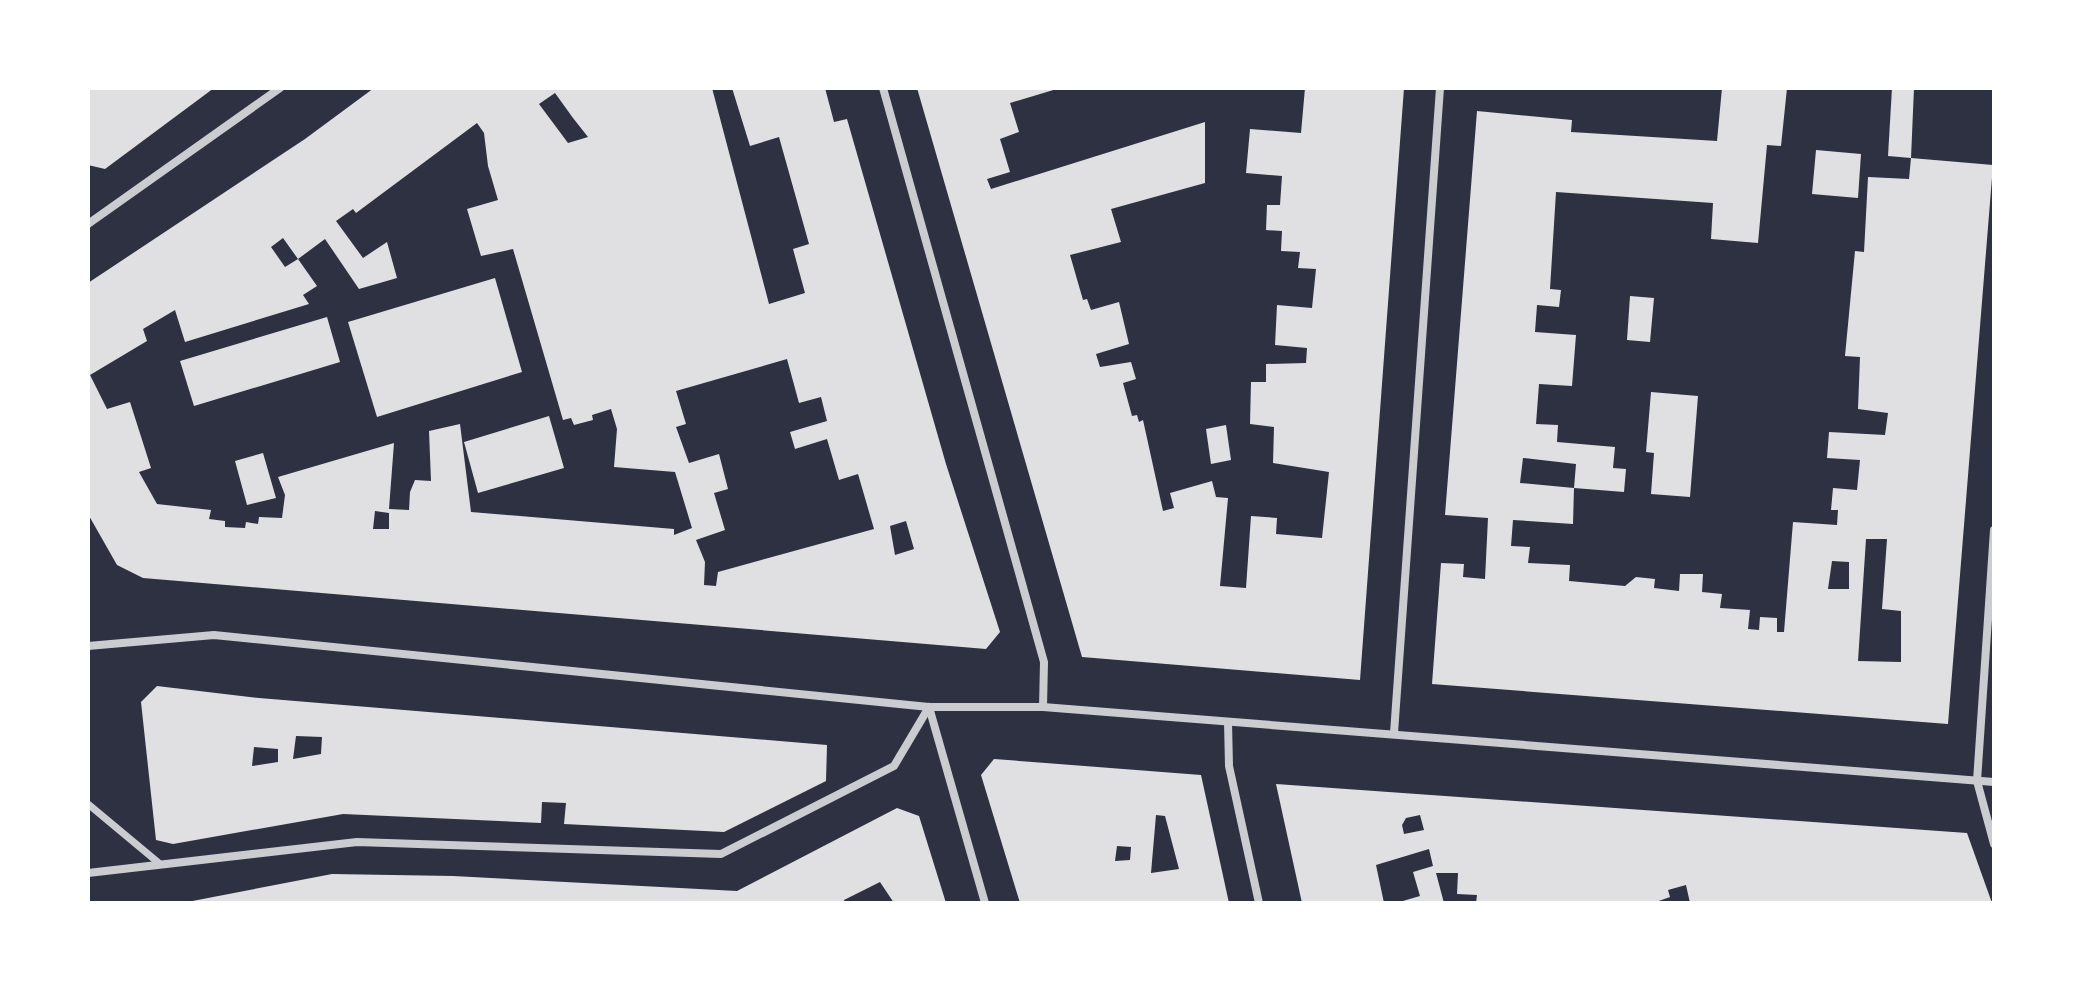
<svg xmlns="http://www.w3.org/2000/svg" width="2082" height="991" viewBox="0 0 2082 991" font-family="'Roboto Condensed',sans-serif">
<rect width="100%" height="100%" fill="#2d3142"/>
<g fill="#e0e0e3" fill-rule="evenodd">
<polygon points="88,88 214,88 105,169 88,165"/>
<path d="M374,88H712L769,304L805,293L793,249L809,244L779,137L750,146L732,88H825L834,122L847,119L946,464L1000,632L986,649L143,578L117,565L88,514V283L305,139ZM555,93L573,118L588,137L568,143L539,104ZM477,123L484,133L488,166L498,200L467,209L481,256L513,249L563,420L571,418L574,425L593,420L592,415L611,409L617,429L614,467L675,472L692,528L674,535V529L471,512L460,424L429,431L431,481L415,480L410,492L409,510L389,509L394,443L278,477L285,495L282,518L259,517L258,524L246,522L245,528L225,527V521L209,519L211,510L157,504L139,472L151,468L130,402L107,409L90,375L147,341L143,329L175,310L185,342L309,304L303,295L317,286L298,259L325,239L359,289L397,278L387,242L363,258L336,221L353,209L356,213ZM283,238L298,259L285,267L271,247ZM787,359L799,403L821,397L827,421L790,432L795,449L827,439L839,480L858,474L874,529L718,572L716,586L704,585L705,562L696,540L725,530L714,493L728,489L719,454L689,463L676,427L686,424L676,391ZM375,511L389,513V529H373ZM906,521L914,549L895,555L890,526Z"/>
<polygon points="917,88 1060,88 1010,103 1019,132 1000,139 1010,172 987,179 991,189 1205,122 1205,183 1111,209 1121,242 1070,255 1083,300 1087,299 1091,310 1119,302 1129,344 1096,354 1100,367 1131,362 1136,379 1123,383 1132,416 1137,415 1139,422 1143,420 1163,511 1174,508 1170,493 1212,481 1216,497 1228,498 1220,586 1246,588 1251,516 1277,518 1276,534 1322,538 1329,472 1273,463 1274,427 1250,424 1251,382 1266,382 1266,364 1306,363 1307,348 1275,345 1277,305 1312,308 1316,269 1298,268 1300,252 1281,251 1282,231 1266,230 1267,205 1280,205 1282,176 1246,173 1250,129 1301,133 1305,88 1404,88 1360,680 1082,657"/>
<path d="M1722,88H1787L1781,146L1767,145L1758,243L1711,239L1713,203L1556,192L1550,289L1561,290L1559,307L1537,305L1535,332L1576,335L1572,386L1539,384L1536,424L1558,425L1557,442L1615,447L1613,468L1626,469L1624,492L1574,488L1573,524L1513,520L1511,546L1530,547L1528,563L1570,565L1569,581L1625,586L1636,577L1655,579L1654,588L1679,591L1680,574H1703L1702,592L1722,594L1720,608L1750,610L1748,629L1759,630L1760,617L1777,618V632H1784L1793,522L1837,525L1838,510H1831L1833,488L1857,490L1860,460L1827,458L1829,432L1885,435L1888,413L1858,409L1860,357L1845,356L1855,251L1864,252L1868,177L1909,179L1911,158L1993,165L1948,724L1432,684L1441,563L1464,564L1463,577L1485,579L1488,518L1445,515L1477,111L1572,120L1571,132L1717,141ZM1523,458L1576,464L1574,488L1520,483ZM1866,539H1887L1882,609L1901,611V662L1858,661ZM1832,561L1849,562V589H1828Z"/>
<polygon points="1892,88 1914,88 1911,158 1888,156"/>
<polygon points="1816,150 1861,154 1858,198 1812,194"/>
<polygon points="495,278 522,372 377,417 348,322"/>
<polygon points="1630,296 1654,298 1650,342 1627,340"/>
<polygon points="327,317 340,362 194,406 180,361"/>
<polygon points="1651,392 1698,396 1690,497 1651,494 1654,453 1646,452"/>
<polygon points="549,416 564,468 478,493 464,442"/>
<polygon points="1226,425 1231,460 1211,464 1206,429"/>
<polygon points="263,453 276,498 247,505 235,461"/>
<path d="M157,686L259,698L827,745L826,781L724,832L564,824L566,803L542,802L541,823L343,814L173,844L156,840L145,739L141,702ZM296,736L322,737L321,754L293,759ZM254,747L278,749V762L252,766Z"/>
<path d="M994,759L1201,775L1229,903H1020L981,775ZM1156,815L1165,816L1179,869L1151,873ZM1117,846L1131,847L1130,860L1115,861Z"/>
<path d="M1276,784L1967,833L1992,903H1690L1686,885L1668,890L1670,897L1653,903H1476L1477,895L1457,894L1458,873H1436L1444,903H1396L1420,896L1413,872L1433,866L1429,849L1376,865L1384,903H1302ZM1420,815L1424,830L1404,834L1402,825L1406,818Z"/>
<polygon points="897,808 919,816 946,903 894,903 880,882 844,900 845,903 182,903 332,874 453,876 737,891"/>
</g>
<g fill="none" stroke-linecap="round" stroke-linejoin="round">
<polyline stroke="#caccd0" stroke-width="7" points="88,804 160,864"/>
<g stroke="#caccd0" stroke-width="8">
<polyline points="883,88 1044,662 1043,707"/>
<polyline points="88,224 280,88"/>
<polyline points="1994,530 1977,781 1994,844"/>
<polyline points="88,646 214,635 929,707 1043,707 1994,782"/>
<polyline points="929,707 985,903"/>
<polyline points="1228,722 1229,766 1259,903"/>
<polyline points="1394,733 1440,88"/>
<polyline points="88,873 357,842 721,854 894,766 929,707"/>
</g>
</g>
<rect width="2082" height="991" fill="none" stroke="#ffffff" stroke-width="180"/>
</svg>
